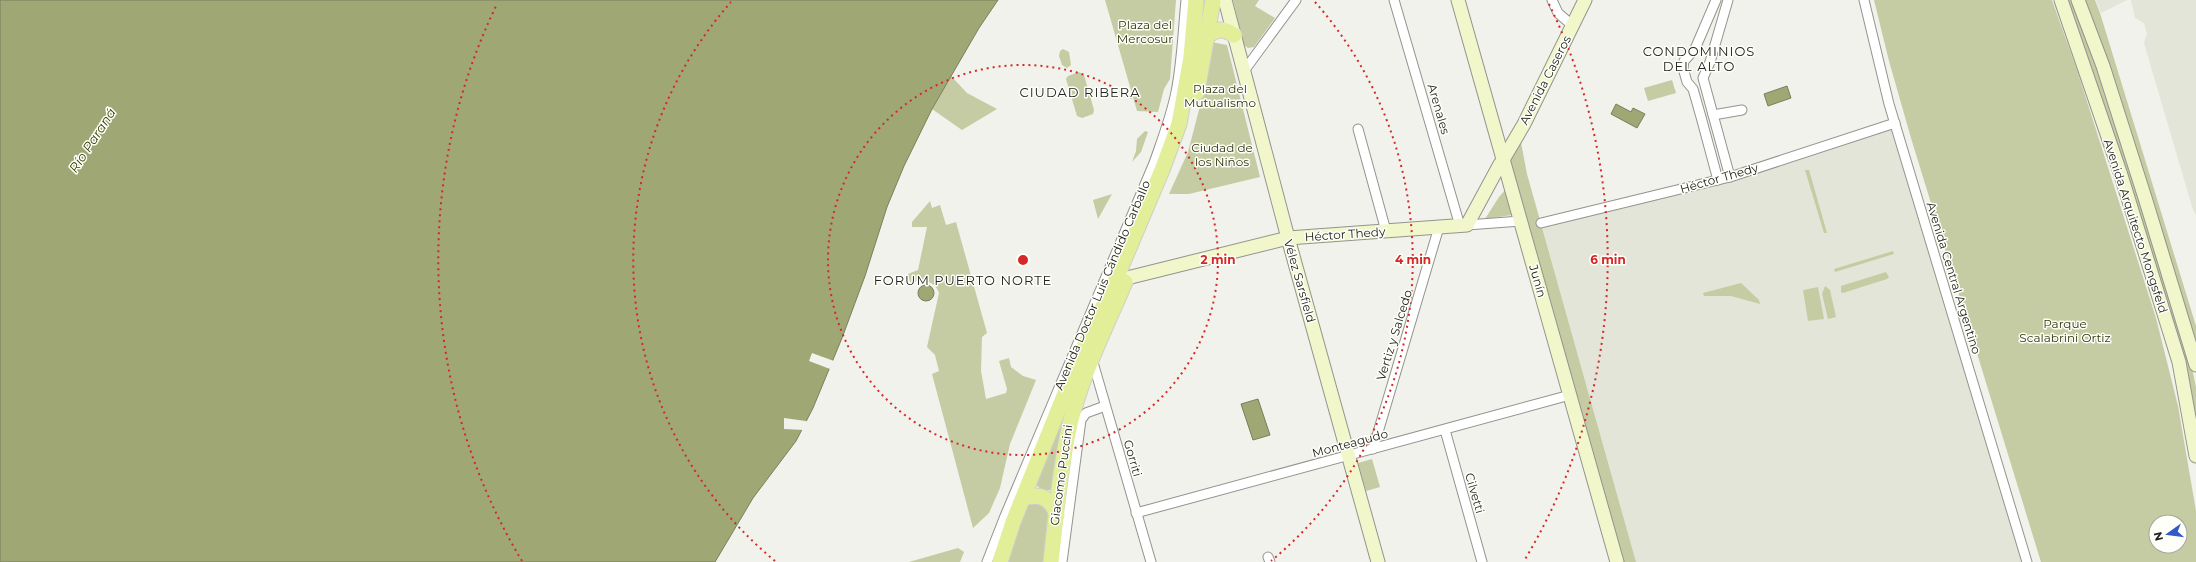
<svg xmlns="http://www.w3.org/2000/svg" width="2196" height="562" viewBox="0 0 2196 562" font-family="Montserrat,sans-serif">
<rect width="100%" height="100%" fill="#f0f2eb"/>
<g fill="#e3e5d8">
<polygon points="2096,0 2127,0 2101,13"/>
<polygon points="2131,0 2196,0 2196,215 2193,210 2144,43 2147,34 2144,23 2135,18"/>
<polygon points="1895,123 2027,562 1636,562 1541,223 1718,180"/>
</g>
<g fill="#c5cca3" fill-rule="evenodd">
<polygon points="1105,0 1176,0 1170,79 1164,89 1158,112 1137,111"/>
<polygon points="1233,0 1259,0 1255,6 1275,18 1254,47 1248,48 1244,45"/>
<path d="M1874,0H2052L2077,70L2156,318L2178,406L2196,511V562H2041L1911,138L1889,61ZM2156,522H2180V546H2156Z"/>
<polygon points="2067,0 2073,0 2089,42 2192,368 2196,387 2196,421 2131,192 2090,64"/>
<polygon points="2085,0 2095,0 2100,13 2196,326 2196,342"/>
<polygon points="1211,42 1227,45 1260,177 1189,194 1169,194 1188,152 1200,106"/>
<polygon points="1063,49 1069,52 1071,65 1067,68 1062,65 1059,56 1060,51"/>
<polygon points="1079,72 1084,75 1094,110 1093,114 1082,118 1077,116 1066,79 1068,76"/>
<polygon points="951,76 967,93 997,109 962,130 932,109"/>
<polygon points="1672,80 1676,93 1648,101 1644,88"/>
<polygon points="1145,131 1148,132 1141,152 1132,162 1136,151 1137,139"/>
<polygon points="1519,132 1527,174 1636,562 1617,562 1504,158"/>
<polygon points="1805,170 1809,170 1827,233 1824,233"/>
<polygon points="1506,189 1512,215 1485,219 1499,197"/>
<polygon points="1112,194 1098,219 1093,200"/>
<path d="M930,201L932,208L940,205L946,225L956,222L987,333L982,337L981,371L986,399L1006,393L1007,389L999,361L1009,358L1011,367L1023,376L1036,380L1010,444L1000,488L989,513L973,528L932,374L939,371L935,355L927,347L939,293C934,279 923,281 910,282L908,274L918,270L927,227H912V222Z"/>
<polygon points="1893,251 1894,254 1835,272 1834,269"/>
<polygon points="1886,272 1889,277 1887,279 1843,293 1841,292 1841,286"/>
<polygon points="1741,283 1759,300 1760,304 1731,296 1704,296 1703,293"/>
<polygon points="1825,286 1830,290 1836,317 1828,319 1822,294"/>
<polygon points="1818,287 1824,319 1808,321 1803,290"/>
<polygon points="1064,421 1057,489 1043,491 1034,483 1061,422"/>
<polygon points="1372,459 1380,487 1366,491 1358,463"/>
<polygon points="1034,499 1051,513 1048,562 1003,562 1026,504"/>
<polygon points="958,548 964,552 960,562 909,562"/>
</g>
<g fill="#9fa775" stroke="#7a7f5c">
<polygon points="0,0 998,0 979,28 932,109 904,166 887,207 865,276 842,338 813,408 796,441 753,498 715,562 0,562"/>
<polygon points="1787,86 1791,98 1768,106 1764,94"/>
<polygon points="1616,104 1631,112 1633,108 1645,114 1637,128 1611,114"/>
<circle cx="926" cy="293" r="8"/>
<polygon points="1258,399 1270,435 1253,440 1241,404"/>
</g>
<g fill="#f0f2eb">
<polygon points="812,353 834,361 830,369 809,361"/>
<polygon points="784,418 806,421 808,422 804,430 784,429"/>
</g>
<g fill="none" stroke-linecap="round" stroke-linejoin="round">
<defs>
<g id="minor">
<polyline points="1394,0 1460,226"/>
<polyline points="1552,0 1558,13 1573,26"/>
<polyline points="1716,0 1695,49 1684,61 1683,68 1687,82 1693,89 1701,117 1718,180"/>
<polyline points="1728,0 1710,62 1703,78 1730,177"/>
<polyline points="1864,0 1889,104 2027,562"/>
<polyline points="1244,71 1296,0"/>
<polyline points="1713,115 1742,110"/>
<polyline points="1358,129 1386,231"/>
<polyline points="1541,223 1730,177 1895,123"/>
<polyline points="1467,225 1521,221"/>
<polyline points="1092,359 1151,562"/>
<polyline points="1445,430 1482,562"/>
<polyline points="1373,449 1439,227"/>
<polyline points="1136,513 1570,395"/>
<polyline points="1268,557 1270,562"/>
<path d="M987,562L1005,516L1154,163C1162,140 1171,117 1176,92C1182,62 1183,31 1186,0"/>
<polyline points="1062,562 1081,420 1086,413 1105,406"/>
</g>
<g id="secondary">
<polyline points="1225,0 1288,238 1378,562"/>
<polyline points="1458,0 1617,562"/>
<polyline points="2061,0 2120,172 2179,362 2196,456"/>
<polyline points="2078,0 2103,66 2146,201 2196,365"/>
<polyline points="1504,158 1524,124 1585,0"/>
<polyline points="1115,281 1288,238 1467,225 1500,164"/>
</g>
<g id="primary">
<path d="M1206,37C1217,28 1223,28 1234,35"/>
<polyline points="1197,92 1213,0"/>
<path d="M1023,498C1040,493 1051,498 1057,515"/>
<polyline points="1000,562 1013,522 1082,351 1115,281 1162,170 1179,124 1191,57 1196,0"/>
<path d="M1051,562C1056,516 1060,469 1070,424C1081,376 1106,327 1125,282"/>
</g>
</defs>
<use href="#minor" stroke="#93948e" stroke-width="11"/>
<use href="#secondary" stroke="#93948e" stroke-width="15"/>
<use href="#primary" stroke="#cecfce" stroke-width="17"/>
<use href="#minor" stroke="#fff" stroke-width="9"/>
<use href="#secondary" stroke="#f1f6cb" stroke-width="13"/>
<use href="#primary" stroke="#e3ee98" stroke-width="15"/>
</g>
<g fill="none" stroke="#d62828" stroke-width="2" stroke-dasharray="2 4">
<circle cx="1023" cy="260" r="195"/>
<path d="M775 561A390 390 0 0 1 731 2M1315 2A390 390 0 0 1 1271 561"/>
<path d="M522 561A585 585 0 0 1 497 4M1549 4A585 585 0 0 1 1524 561"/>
</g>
<g text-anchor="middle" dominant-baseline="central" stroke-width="3" stroke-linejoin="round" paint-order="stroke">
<g font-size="12" fill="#30350c" stroke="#fefff9">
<text x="1145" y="24">Plaza del<tspan x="1145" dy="14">Mercosur</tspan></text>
<text x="1220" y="88">Plaza del<tspan x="1220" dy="14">Mutualismo</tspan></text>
<text x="1222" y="147">Ciudad de<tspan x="1222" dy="14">los Niños</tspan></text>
<text x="2065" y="323">Parque<tspan x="2065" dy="14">Scalabrini Ortiz</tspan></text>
</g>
<g font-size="12" fill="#222320" stroke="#fefff9">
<text transform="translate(1545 80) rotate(-63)">Avenida Caseros</text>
<text transform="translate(1439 109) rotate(74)">Arenales</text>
<text transform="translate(1719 178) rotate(-16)">Héctor Thedy</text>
<text transform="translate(2136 226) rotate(72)">Avenida Arquitecto Mongsfeld</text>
<text transform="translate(1345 234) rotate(-4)">Héctor Thedy</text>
<text transform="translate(1954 278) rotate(73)">Avenida Central Argentino</text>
<text transform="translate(1300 281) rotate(74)">Vélez Sarsfield</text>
<text transform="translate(1538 281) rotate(74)">Junín</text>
<text transform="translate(1102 285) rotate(-67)">Avenida Doctor Luis Cándido Carballo</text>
<text transform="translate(1394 335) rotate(-73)">Vertiz y Salcedo</text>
<text transform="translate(1350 443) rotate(-15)">Monteagudo</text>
<text transform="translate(1133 458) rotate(74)">Gorriti</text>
<text transform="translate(1061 475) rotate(-82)">Giacomo Puccini</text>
<text transform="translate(1475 493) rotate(74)">Cilvetti</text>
</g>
<g font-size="13" letter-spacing="1" fill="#222320" stroke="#fefff9">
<text x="1699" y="51">CONDOMINIOS<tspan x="1699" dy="15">DEL ALTO</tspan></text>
<text x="1080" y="92">CIUDAD RIBERA</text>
<text x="963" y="280">FORUM PUERTO NORTE</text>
</g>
<g font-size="13" font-style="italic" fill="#3c4204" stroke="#fefff9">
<text transform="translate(92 140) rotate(-57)">Río Paraná</text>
</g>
</g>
<circle cx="1023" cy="260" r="6" fill="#d62828" stroke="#fefff9" stroke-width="2"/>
<g font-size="12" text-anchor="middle" font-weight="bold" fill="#d62828" stroke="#fefff9" stroke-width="3" stroke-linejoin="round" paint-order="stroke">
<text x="1218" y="264">2 min</text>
<text x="1413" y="264">4 min</text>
<text x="1608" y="264">6 min</text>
</g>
<g transform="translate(2168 534) rotate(256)"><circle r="19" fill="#fefff9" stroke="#a6a7a2"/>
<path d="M0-3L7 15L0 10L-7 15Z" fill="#3359c9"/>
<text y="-6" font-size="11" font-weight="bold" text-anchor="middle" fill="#222320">N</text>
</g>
</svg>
